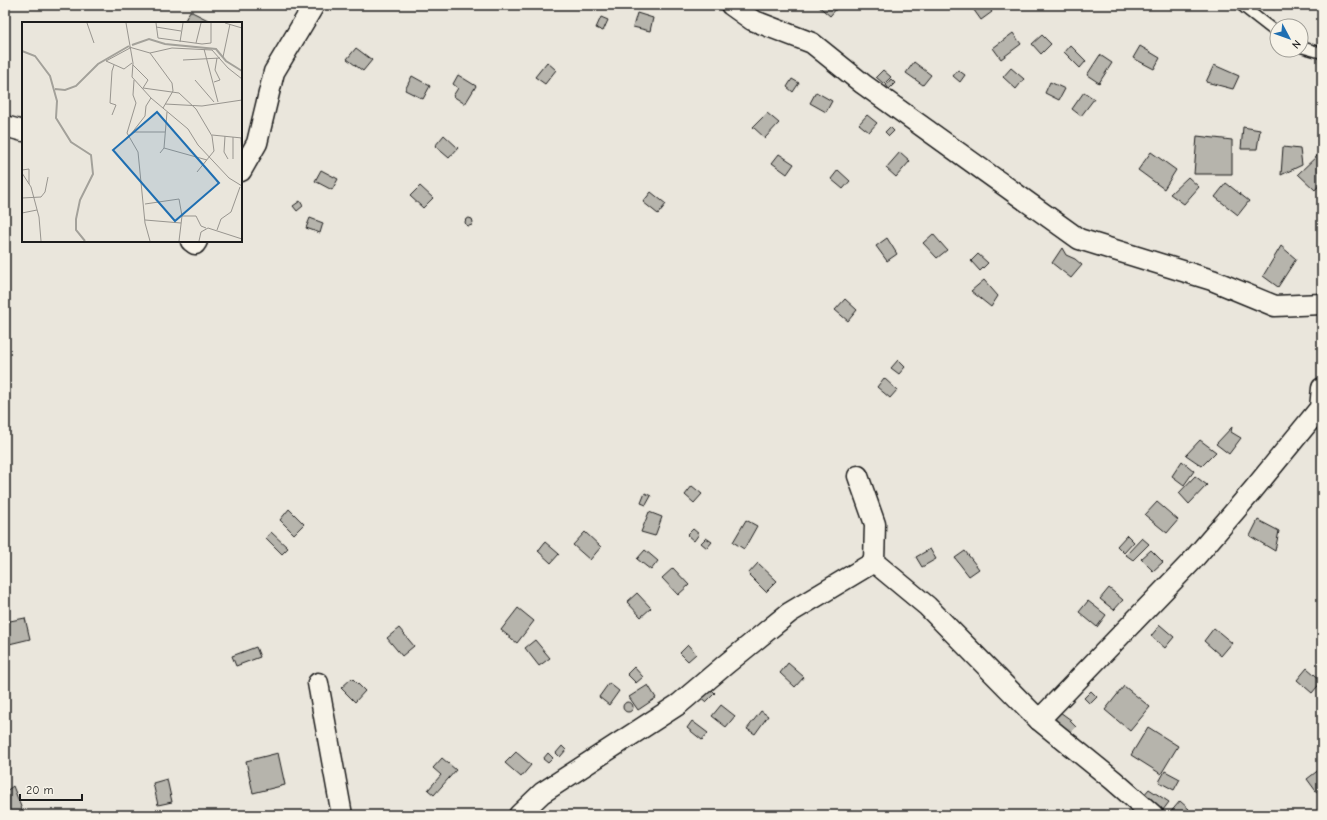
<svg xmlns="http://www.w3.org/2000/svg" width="1327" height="820" viewBox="0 0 1327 820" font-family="'Comic Neue',sans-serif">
<rect width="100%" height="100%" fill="#eae6dc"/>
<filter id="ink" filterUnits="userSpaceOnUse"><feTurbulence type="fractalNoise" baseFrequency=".025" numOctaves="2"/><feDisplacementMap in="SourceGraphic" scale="8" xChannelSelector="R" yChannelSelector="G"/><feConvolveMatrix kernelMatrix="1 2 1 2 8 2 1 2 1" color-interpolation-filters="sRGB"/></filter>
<g filter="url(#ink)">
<g fill="#b6b4ac" stroke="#1c1c1c">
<polygon points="817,5 836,5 838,7 830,16"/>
<polygon points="972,5 987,5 992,12 981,20 971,6"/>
<polygon points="190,11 208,20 206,23 186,23 184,22"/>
<polygon points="637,13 653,18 650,31 633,27"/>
<polygon points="601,17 608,20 603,31 596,28"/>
<polygon points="1013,33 1021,44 1001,59 993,48"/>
<polygon points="1042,35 1051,44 1041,54 1032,44"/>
<polygon points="1070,45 1086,61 1080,68 1064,52"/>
<polygon points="1140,46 1160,58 1154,69 1133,58"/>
<polygon points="356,48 372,60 363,71 347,59"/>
<polygon points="1100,55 1112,63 1099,83 1087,75"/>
<polygon points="547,62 556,70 545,84 535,77"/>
<polygon points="914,62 931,75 923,85 906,73"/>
<polygon points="1214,65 1239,76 1233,89 1206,82"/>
<polygon points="1011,68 1024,79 1016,89 1003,77"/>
<polygon points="883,70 891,77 884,84 876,77"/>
<polygon points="958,70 965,75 960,82 953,76"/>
<polygon points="458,75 476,86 465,104 453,96 458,88 453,84"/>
<polygon points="412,76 430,86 423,99 405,90"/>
<polygon points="792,79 799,83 793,92 787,87"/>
<polygon points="891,79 895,83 889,89 886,85"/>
<polygon points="1050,82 1065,89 1059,100 1045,93"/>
<polygon points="816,92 832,101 826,112 810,103"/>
<polygon points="1084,92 1094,99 1081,116 1072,109"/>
<polygon points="767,113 779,123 765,138 753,127"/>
<polygon points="867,115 877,123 869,132 859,124"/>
<polygon points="890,127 894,131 889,136 885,132"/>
<polygon points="1243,127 1260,130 1257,149 1241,149"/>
<polygon points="444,135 458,148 449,158 435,146"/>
<polygon points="1197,136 1232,140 1232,174 1194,174"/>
<polygon points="1283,147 1300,149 1302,165 1281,175"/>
<polygon points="900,152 910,161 896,177 886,168"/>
<polygon points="1151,152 1176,170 1164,189 1138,170"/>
<polygon points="779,154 794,164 787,174 772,163"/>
<polygon points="1319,154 1322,157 1322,182 1315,190 1298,174"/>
<polygon points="321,170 338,179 332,190 315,181"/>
<polygon points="838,170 850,181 843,189 831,179"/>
<polygon points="1188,177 1199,187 1184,204 1170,194"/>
<polygon points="1226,183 1249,201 1238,215 1215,197"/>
<polygon points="420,186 433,198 423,208 410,196"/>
<polygon points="651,192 666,204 658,214 643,202"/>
<polygon points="300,201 303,206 297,211 293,206"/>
<polygon points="310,218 323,223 320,233 306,228"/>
<circle cx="469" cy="222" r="4"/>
<polygon points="933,234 947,250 937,258 923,243"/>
<polygon points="887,238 897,254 887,261 876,246"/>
<polygon points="1281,246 1296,259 1278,287 1263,276"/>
<polygon points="1062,248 1066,255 1075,259 1082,265 1071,278 1052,263"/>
<polygon points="978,254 988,263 980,271 971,261"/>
<polygon points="984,280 998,296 991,307 971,291"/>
<polygon points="845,299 857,310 848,321 835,310"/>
<polygon points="898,360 905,367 899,374 891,368"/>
<polygon points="884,378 897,390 890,398 877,387"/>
<polygon points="1232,427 1231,432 1241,438 1229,454 1216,444"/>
<polygon points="1200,440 1216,452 1202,466 1186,455"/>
<polygon points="1182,461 1194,471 1184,485 1172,476"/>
<polygon points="1195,476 1207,485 1189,504 1179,493"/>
<polygon points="692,486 702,494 694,503 685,495"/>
<polygon points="645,493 651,496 646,505 641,503"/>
<polygon points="1157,502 1178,520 1167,533 1145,515"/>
<polygon points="289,509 304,524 294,534 280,520"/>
<polygon points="649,512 662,517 655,536 641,532"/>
<polygon points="746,520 757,526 744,549 733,542"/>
<polygon points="1258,520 1279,531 1275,551 1250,536"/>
<polygon points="693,529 699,534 694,541 687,535"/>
<polygon points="271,532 288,548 282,554 266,538"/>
<polygon points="585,532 601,547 590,560 573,545"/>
<polygon points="1127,535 1134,542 1124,553 1117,546"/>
<polygon points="706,538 712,542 707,548 701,543"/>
<polygon points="1142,538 1149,544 1133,560 1126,555"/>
<polygon points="545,542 559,554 551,563 538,551"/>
<polygon points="930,549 936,559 922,567 916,557"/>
<polygon points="645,550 658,561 651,570 637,559"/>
<polygon points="1151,550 1163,562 1153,571 1141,559"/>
<polygon points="965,551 979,569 969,576 955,558"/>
<polygon points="758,563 777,581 766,592 748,574"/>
<polygon points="673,568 689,585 678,595 662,578"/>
<polygon points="1109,588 1123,600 1114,610 1100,599"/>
<polygon points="637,593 651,608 641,617 627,602"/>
<polygon points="1088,601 1106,615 1097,627 1079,612"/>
<polygon points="518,608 534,621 517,643 501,630"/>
<polygon points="25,618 30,639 5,645 5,622"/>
<polygon points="1160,625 1174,637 1165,648 1151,636"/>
<polygon points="399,628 414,646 402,656 387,638"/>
<polygon points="1214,628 1232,643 1221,656 1204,641"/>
<polygon points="535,640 550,658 539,666 525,648"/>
<polygon points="688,645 696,654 688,661 680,653"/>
<polygon points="256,647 260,657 236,666 232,656"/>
<polygon points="788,663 804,677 795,687 780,673"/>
<polygon points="634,667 643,677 636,683 627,674"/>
<polygon points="1307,668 1322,681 1312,693 1297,680"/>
<polygon points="352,678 365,691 355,702 341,688"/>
<polygon points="609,683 619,691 609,705 599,697"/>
<polygon points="648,685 656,698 638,710 629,697"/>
<polygon points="707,685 715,693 706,702 698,695"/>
<polygon points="1124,686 1150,707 1130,731 1105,710"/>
<polygon points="1091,691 1097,697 1090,704 1084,698"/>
<circle cx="628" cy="707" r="5"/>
<polygon points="721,705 735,716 726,727 712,716"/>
<polygon points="761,711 768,716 755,734 747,729"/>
<polygon points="1060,712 1071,720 1070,721 1076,727 1067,736 1051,721"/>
<polygon points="692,721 708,733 702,740 687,728"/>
<polygon points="1148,727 1178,746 1161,774 1131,755"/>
<polygon points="562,746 566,750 560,757 556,753"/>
<polygon points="516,752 531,765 521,777 505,763"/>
<polygon points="278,753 285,785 253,793 246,761"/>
<polygon points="548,753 553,758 548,763 543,759"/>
<polygon points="442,758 456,770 434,795 428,790 441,775 433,768"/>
<polygon points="1320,769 1322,771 1322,792 1318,794 1307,779"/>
<polygon points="1165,771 1180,779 1174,790 1159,782"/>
<polygon points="167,779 172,802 158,805 153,783"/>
<polygon points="13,786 23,812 16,815 10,815 5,808 5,792"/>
<polygon points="1149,789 1169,802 1163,810 1143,796"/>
<polygon points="1180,801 1189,809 1183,815 1170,815 1169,814"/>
</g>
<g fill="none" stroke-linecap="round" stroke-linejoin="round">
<defs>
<g id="service">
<polyline points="1241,5 1277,33"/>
<polyline points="1301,47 1322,53"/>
</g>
<g id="minor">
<polyline points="731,5 752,20 812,43 863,84 1079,239 1212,280 1275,306 1322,304"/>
<polyline points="5,126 23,131"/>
<polyline points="241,171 257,143 274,72 314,5"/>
<polyline points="191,241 195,244 197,241"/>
<polyline points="858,476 875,524 874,562 927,606 1039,720 1113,780 1153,815"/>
<polyline points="318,683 342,815"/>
<polyline points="1039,720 1192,561 1253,490 1320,408 1322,388"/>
<polyline points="519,815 542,793 679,704 725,665 789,613 874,562"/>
</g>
</defs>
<use href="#service" stroke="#1c1c1c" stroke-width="13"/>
<use href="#minor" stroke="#1c1c1c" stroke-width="23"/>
<use href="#service" stroke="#f7f3e8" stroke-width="10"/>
<use href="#minor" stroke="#f7f3e8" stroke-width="20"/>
</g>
</g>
<g transform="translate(22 22)">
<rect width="220" height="220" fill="#eae6dc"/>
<path fill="none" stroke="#a3a19a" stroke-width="2" d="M110,23L127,17L143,22L194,27L204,39L220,49M0,29L13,34L28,54L35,79L34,96L49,120L69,133L71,152L58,178L54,197V208L63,219M33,67L43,68L54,64L76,42L107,24"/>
<path fill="none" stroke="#98958f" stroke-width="1" d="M65,1L72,21M104,1L111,41L110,55L129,76L166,107L176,123L207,156L220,164M134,1L136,16L180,22L189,21V1M203,1L220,6M134,5L159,9M158,20L161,1M174,21L179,1M107,25L128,31L150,61L151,69L141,86M108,26L84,39L102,47L110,41M182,27L196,80M128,31L150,26L190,28L206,46L220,57M201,35L208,2M161,38L198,36M111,43L126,58L121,66M173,58L192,80M192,60L198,58L193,48L195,36M121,66L157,71L174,87L190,114L192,129L175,150M143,82L180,84L220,78M90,93L94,83L88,81L90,49L92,43M112,110H143M105,111L116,130L123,201L128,219M105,111L114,81L111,73L112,58M109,112L123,94L124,84L129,76M190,113L220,116M203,114L202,130L206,137M219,116L220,135M142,126L185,138M138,131L142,126L145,90M211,137V115M0,148L7,147V162M0,151L9,165L17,195L19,219M0,176L19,175L23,170L26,155M123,182L157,177L160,194L157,219M0,191L15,188M160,194H174L179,204L184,206M123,198L159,201M195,208L199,197L209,190L218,165M177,219L179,210L186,206L220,217"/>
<path fill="#1f6fb2" fill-opacity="0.15" stroke="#1f6fb2" stroke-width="2" d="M135,90L197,161L153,199L91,128Z"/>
<rect width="220" height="220" fill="none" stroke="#1c1c1c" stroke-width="2"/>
</g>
<rect width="1327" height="820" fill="none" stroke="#f7f3e8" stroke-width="20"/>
<rect x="10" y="10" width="1307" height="800" fill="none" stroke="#1c1c1c" stroke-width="1.5" filter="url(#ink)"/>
<g transform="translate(1289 38) rotate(131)"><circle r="19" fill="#f7f3e8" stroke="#9f9d96"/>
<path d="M0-3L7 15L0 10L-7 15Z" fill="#1f6fb2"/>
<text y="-6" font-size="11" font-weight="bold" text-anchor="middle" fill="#1c1c1c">N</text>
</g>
<path d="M20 794v6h62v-6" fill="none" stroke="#1c1c1c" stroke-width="2"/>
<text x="26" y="794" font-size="12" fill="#1c1c1c" stroke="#f7f3e8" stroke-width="3" paint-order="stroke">20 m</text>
</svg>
